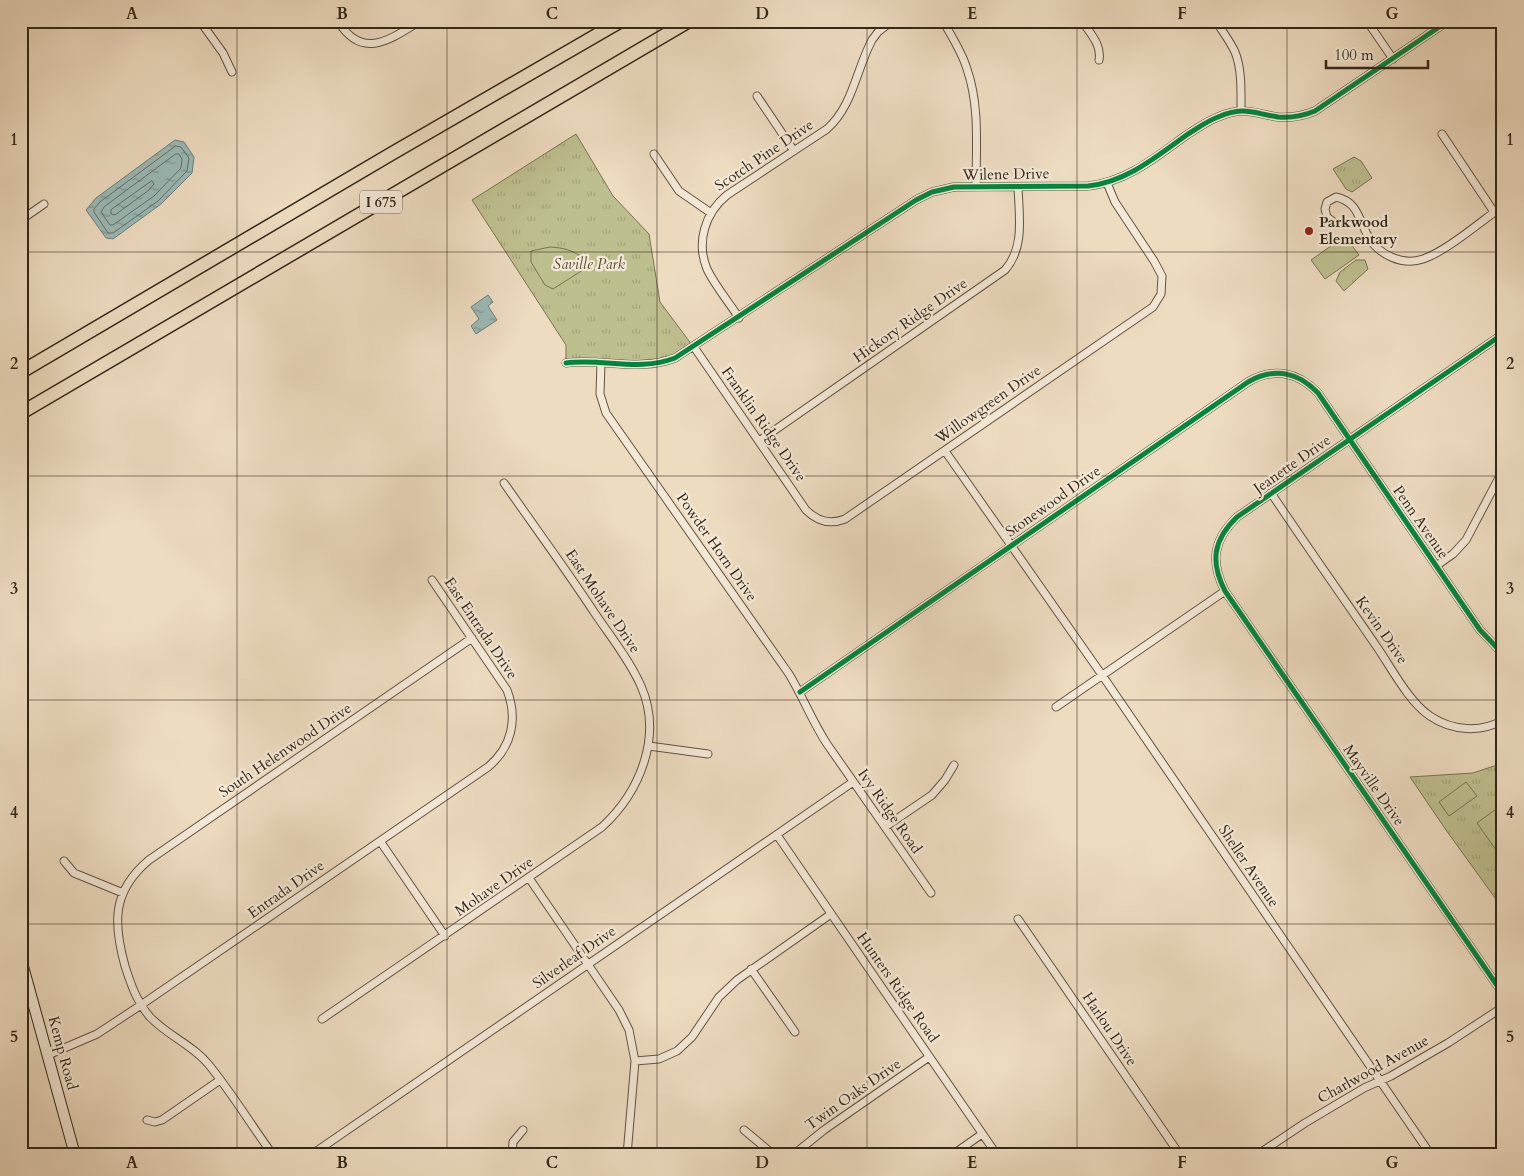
<svg xmlns="http://www.w3.org/2000/svg" width="1524" height="1176" font-family="Cardo,serif">
  <style>
    .park { fill: url(#park-tufts); stroke: #787353 }
    .pitch { fill: #bebf8f; stroke: #787353 }
    .water { fill: url(#water-ripples); stroke: #707f77 }
    .lines { fill: none; stroke-linecap: round; stroke-linejoin: round }
    .shore { stroke: #667067; stroke-width: 1 }
    .street-casing { stroke: #615442; stroke-width: 9 }
    .secondary-casing { stroke: #322717; stroke-width: 12 }
    .highway-casing { stroke: #322717; stroke-width: 15 }
    .street { stroke: #f4e8d7; stroke-width: 7 }
    .secondary { stroke: #f4e8d7; stroke-width: 10 }
    .highway { stroke: #eedcc1; stroke-width: 12 }
    .cycleway-casing { stroke: #f4e8d7; stroke-width: 8 }
    .cycleway { stroke: #00873e; stroke-width: 5 }
    .grid { fill: none; stroke: #322717; stroke-width: 1; stroke-opacity: 0.55 }
    .poi-dot { fill: #8f2418; stroke: #f4e8d7; stroke-width: 2 }
    .labels { text-anchor: middle; stroke-width: 4.5; stroke-linejoin: round; paint-order: stroke }
    .shield { fill: #f4e8d7; stroke: #6c6151; stroke-width: 1 }
    .shield-label { font-size: 14px; font-weight: bold; fill: #322717 }
    .street-label { font-size: 15px; fill: #322717; stroke: #f4e8d7 }
    .poi-label { font-size: 15px; font-weight: bold; fill: #322717; stroke: #f4e8d7; text-anchor: start }
    .park-label { font-size: 15px; font-style: italic; fill: #554d35; stroke: #f4e8d7 }
    .neatline { fill: none; stroke: #322717; stroke-width: 2 }
    .grid-label { font-size: 16px; text-anchor: middle; font-weight: bold; fill: #322717 }
  </style>
  <defs>
    <pattern id="park-tufts" width="24" height="20" patternUnits="userSpaceOnUse" patternTransform="scale(1.25)"><rect width="24" height="20" fill="#bebf8f"/><path d="M3 7l-1-3M5 7V3M7 7l1-3M15 17l-1-3M17 17v-4M19 17l1-3" fill="none" stroke="#a4a47b"/></pattern>
    <pattern id="water-ripples" width="26" height="14" patternUnits="userSpaceOnUse" patternTransform="scale(1.25)"><rect width="26" height="14" fill="#9abab7"/><path d="M2 4q2-2 4 0t4 0M15 11q2-2 4 0t4 0" fill="none" stroke="#7e9794"/></pattern>
  </defs>
  <rect width="100%" height="100%" fill="#eedcc1"/>
  <filter id="stains"><feTurbulence type="fractalNoise" baseFrequency=".004" numOctaves="4"/><feColorMatrix values="0 0 0 0 .2 0 0 0 0 .09 0 0 0 0 .02 0 0 0 .5 -.17"/></filter>
  <radialGradient id="worn" r=".72"><stop offset=".6" stop-color="#630" stop-opacity="0"/><stop offset="1" stop-color="#630" stop-opacity=".3"/></radialGradient>
  <path class="park" d="M576,134L613,196L649,234L660,302L692,345L682,352L665,359L645,361H566V345L472,200Z
    M1354,157L1361,161L1372,178L1352,192L1346,189L1333,169Z
    M1356,260H1365L1368,269L1344,291L1336,281L1340,272Z
    M1503,763V909L1446,830L1410,777L1473,773Z"/>
  <path class="pitch" d="M1345,236L1359,255L1325,279L1311,260Z
    M550,247C566,248 576,251 589,263L586,268L553,289L545,285L531,262V251Z
    M1466,782L1477,796L1449,816L1439,802Z
    M1503,804V860L1477,823Z"/>
  <path class="water" d="M175,140L184,142L194,157L192,173L161,204L113,239L106,238L86,210L96,198Z
    M488,295L493,302L488,306L497,320L476,334L471,326L479,319L471,307Z"/>
  <g class="lines">
    <path class="shore" d="M176,146L181,147L189,158L187,171L158,201L113,233H108L94,212V209L100,202Z
      M176,154H179L182,159L181,168L154,196L113,225H110L101,212L104,207Z
      M152,181L154,184L149,190L115,215L111,214V210Z"/>
    <g class="street-casing">
      <path id="street" d="M200,21L223,53L232,72
        M338,21C362,61 391,39 420,21
        M943,21C952,37 962,52 967,69C980,106 976,149 976,187
        M1082,21C1090,33 1102,45 1099,60
        M1216,21C1222,31 1230,41 1235,52C1242,69 1241,92 1241,111
        M1367,21L1393,59
        M757,96L794,151
        M1442,134L1494,212
        M654,154L679,191L711,213
        M21,220L44,204
        M1362,223H1335L1327,217L1325,209L1327,202L1336,197C1358,202 1358,218 1368,236C1378,255 1403,266 1423,259C1447,251 1481,221 1503,206
        M739,318C729,302 715,286 707,269C696,242 705,213 727,195L827,129C853,106 856,70 872,40L878,32L892,21
        M1503,334L1237,517C1213,540 1210,562 1225,591L1503,994
        M694,347L806,510C817,521 830,525 845,519L1153,307L1161,294L1162,276L1154,261L1115,202L1107,183
        M566,363C603,358 639,372 675,358L916,200L932,192L954,187L1088,186C1127,182 1157,156 1188,134C1198,128 1207,121 1218,117C1244,106 1252,113 1278,117C1290,118 1303,116 1315,111L1448,21
        M601,363L600,394L606,413L789,674C803,697 812,721 827,744L931,893
        M759,441L1005,270C1025,247 1019,216 1018,187
        M945,451L1102,675L1431,1155
        M1271,493C1306,545 1342,596 1377,647C1392,669 1409,702 1430,716C1452,731 1481,733 1503,720
        M1436,566L1453,554L1466,540L1503,470
        M800,692L1248,382C1274,367 1298,372 1318,393L1480,630L1503,654
        M1056,707L1225,591
        M649,746L708,754
        M885,827L932,795L945,780L954,765
        M777,835L997,1155
        M380,841L445,936
        M64,861L74,873L123,893
        M529,878L619,1010L629,1030L635,1061L627,1155
        M1018,919L1180,1155
        M751,969L795,1032
        M322,1019L602,827C640,792 663,736 641,686C629,659 610,636 594,612C565,568 534,526 504,483
        M48,1055L97,1034L141,1005L488,767C512,747 518,719 507,690L432,580
        M635,1061L659,1059L677,1051L692,1037L719,997L737,980L831,914
        M147,1120L155,1122L162,1120L220,1080
        M744,1130L774,1155
        M273,1155C251,1125 232,1093 209,1065C193,1045 168,1036 150,1017C137,1002 131,985 125,966C113,923 112,891 149,860L472,638
        M311,1155L853,782
        M512,1155L513,1142L523,1130
        M793,1155L824,1130L929,1057
        M952,1155L982,1134
        M1257,1155L1305,1123L1364,1088L1391,1076L1448,1043L1503,1007"/>
    </g>
    <g class="secondary-casing">
      <path id="secondary" d="M21,959L75,1155"/>
    </g>
    <g class="highway-casing">
      <path id="highway" d="M21,372L391,154L621,21
        M21,413L689,21"/>
    </g>
    <use href="#street" class="street"/>
    <use href="#secondary" class="secondary"/>
    <use href="#highway" class="highway"/>
    <g class="cycleway-casing">
      <path id="cycleway" d="M1503,334L1237,517C1213,540 1210,562 1225,591L1503,994
        M566,363C603,358 639,372 675,358L916,200L932,192L954,187L1088,186C1127,182 1157,156 1188,134C1198,128 1207,121 1218,117C1244,106 1252,113 1278,117C1290,118 1303,116 1315,111L1448,21
        M800,692L1248,382C1274,367 1298,372 1318,393L1480,630L1503,654"/>
    </g>
    <use href="#cycleway" class="cycleway"/>
  </g>
  <path class="grid" d="M237,21V1155M447,21V1155M657,21V1155M867,21V1155M1077,21V1155M1287,21V1155M21,252H1503M21,476H1503M21,700H1503M21,924H1503"/>
  <circle class="poi-dot" cx="1309" cy="231" r="5"/>
  <g class="labels">
    <rect class="shield" x="360" y="190.5" width="42" height="23" rx="4"/>
    <g class="shield-label">
      <text x="381" y="207">I 675</text>
    </g>
    <g class="street-label">
      <text transform="translate(764 155) rotate(-34)" y="5">Scotch Pine Drive</text>
      <text transform="translate(1006 174) rotate(-1)" y="5">Wilene Drive</text>
      <text transform="translate(910 320) rotate(-35)" y="5">Hickory Ridge Drive</text>
      <text transform="translate(988 404) rotate(-35)" y="5">Willowgreen Drive</text>
      <text transform="translate(764 424) rotate(55)" y="5">Franklin Ridge Drive</text>
      <text transform="translate(1292 464) rotate(-35)" y="5">Jeanette Drive</text>
      <text transform="translate(1053 501) rotate(-35)" y="5">Stonewood Drive</text>
      <text transform="translate(1421 522) rotate(55)" y="5">Penn Avenue</text>
      <text transform="translate(717 547) rotate(55)" y="5">Powder Horn Drive</text>
      <text transform="translate(603 601) rotate(56)" y="5">East Mohave Drive</text>
      <text transform="translate(481 628) rotate(56)" y="5">East Entrada Drive</text>
      <text transform="translate(1382 630) rotate(55)" y="5">Kevin Drive</text>
      <text transform="translate(285 750) rotate(-34)" y="5">South Helenwood Drive</text>
      <text transform="translate(1374 785) rotate(55)" y="5">Mayville Drive</text>
      <text transform="translate(890 811) rotate(55)" y="5">Ivy Ridge Road</text>
      <text transform="translate(1249 866) rotate(56)" y="5">Sheller Avenue</text>
      <text transform="translate(494 886) rotate(-35)" y="5">Mohave Drive</text>
      <text transform="translate(286 889) rotate(-35)" y="5">Entrada Drive</text>
      <text transform="translate(574 957) rotate(-35)" y="5">Silverleaf Drive</text>
      <text transform="translate(898 987) rotate(55)" y="5">Hunters Ridge Road</text>
      <text transform="translate(1110 1029) rotate(56)" y="5">Harlou Drive</text>
      <text transform="translate(63 1053) rotate(75)" y="5">Kemp Road</text>
      <text transform="translate(1373 1069) rotate(-29)" y="5">Charlwood Avenue</text>
      <text transform="translate(853 1094) rotate(-35)" y="5">Twin Oaks Drive</text>
    </g>
    <g class="poi-label">
      <text x="1319" y="227">Parkwood<tspan x="1319" dy="17">Elementary</tspan></text>
    </g>
    <g class="park-label">
      <text x="589" y="269">Saville Park</text>
    </g>
  </g>
  <rect width="1524" height="1176" fill="none" stroke="#eedcc1" stroke-width="55"/>
  <path d="M1326 60v8h102v-8" fill="none" stroke="#322717" stroke-width="2.5"/>
  <text x="1334" y="60" font-size="15" fill="#322717" stroke="#f4e8d7" stroke-width="4" paint-order="stroke">100 m</text>
  <rect x="28" y="28" width="1468" height="1120" class="neatline"/>
  <g class="grid-label">
    <text x="132" y="19">A</text>
    <text x="342" y="19">B</text>
    <text x="552" y="19">C</text>
    <text x="762" y="19">D</text>
    <text x="972" y="19">E</text>
    <text x="1182" y="19">F</text>
    <text x="1392" y="19">G</text>
    <text x="14" y="145">1</text>
    <text x="1510" y="145">1</text>
    <text x="14" y="369">2</text>
    <text x="1510" y="369">2</text>
    <text x="14" y="594">3</text>
    <text x="1510" y="594">3</text>
    <text x="14" y="818">4</text>
    <text x="1510" y="818">4</text>
    <text x="14" y="1042">5</text>
    <text x="1510" y="1042">5</text>
    <text x="132" y="1168">A</text>
    <text x="342" y="1168">B</text>
    <text x="552" y="1168">C</text>
    <text x="762" y="1168">D</text>
    <text x="972" y="1168">E</text>
    <text x="1182" y="1168">F</text>
    <text x="1392" y="1168">G</text>
  </g>
  <rect width="100%" height="100%" filter="url(#stains)"/>
  <rect width="100%" height="100%" fill="url(#worn)"/>
</svg>
